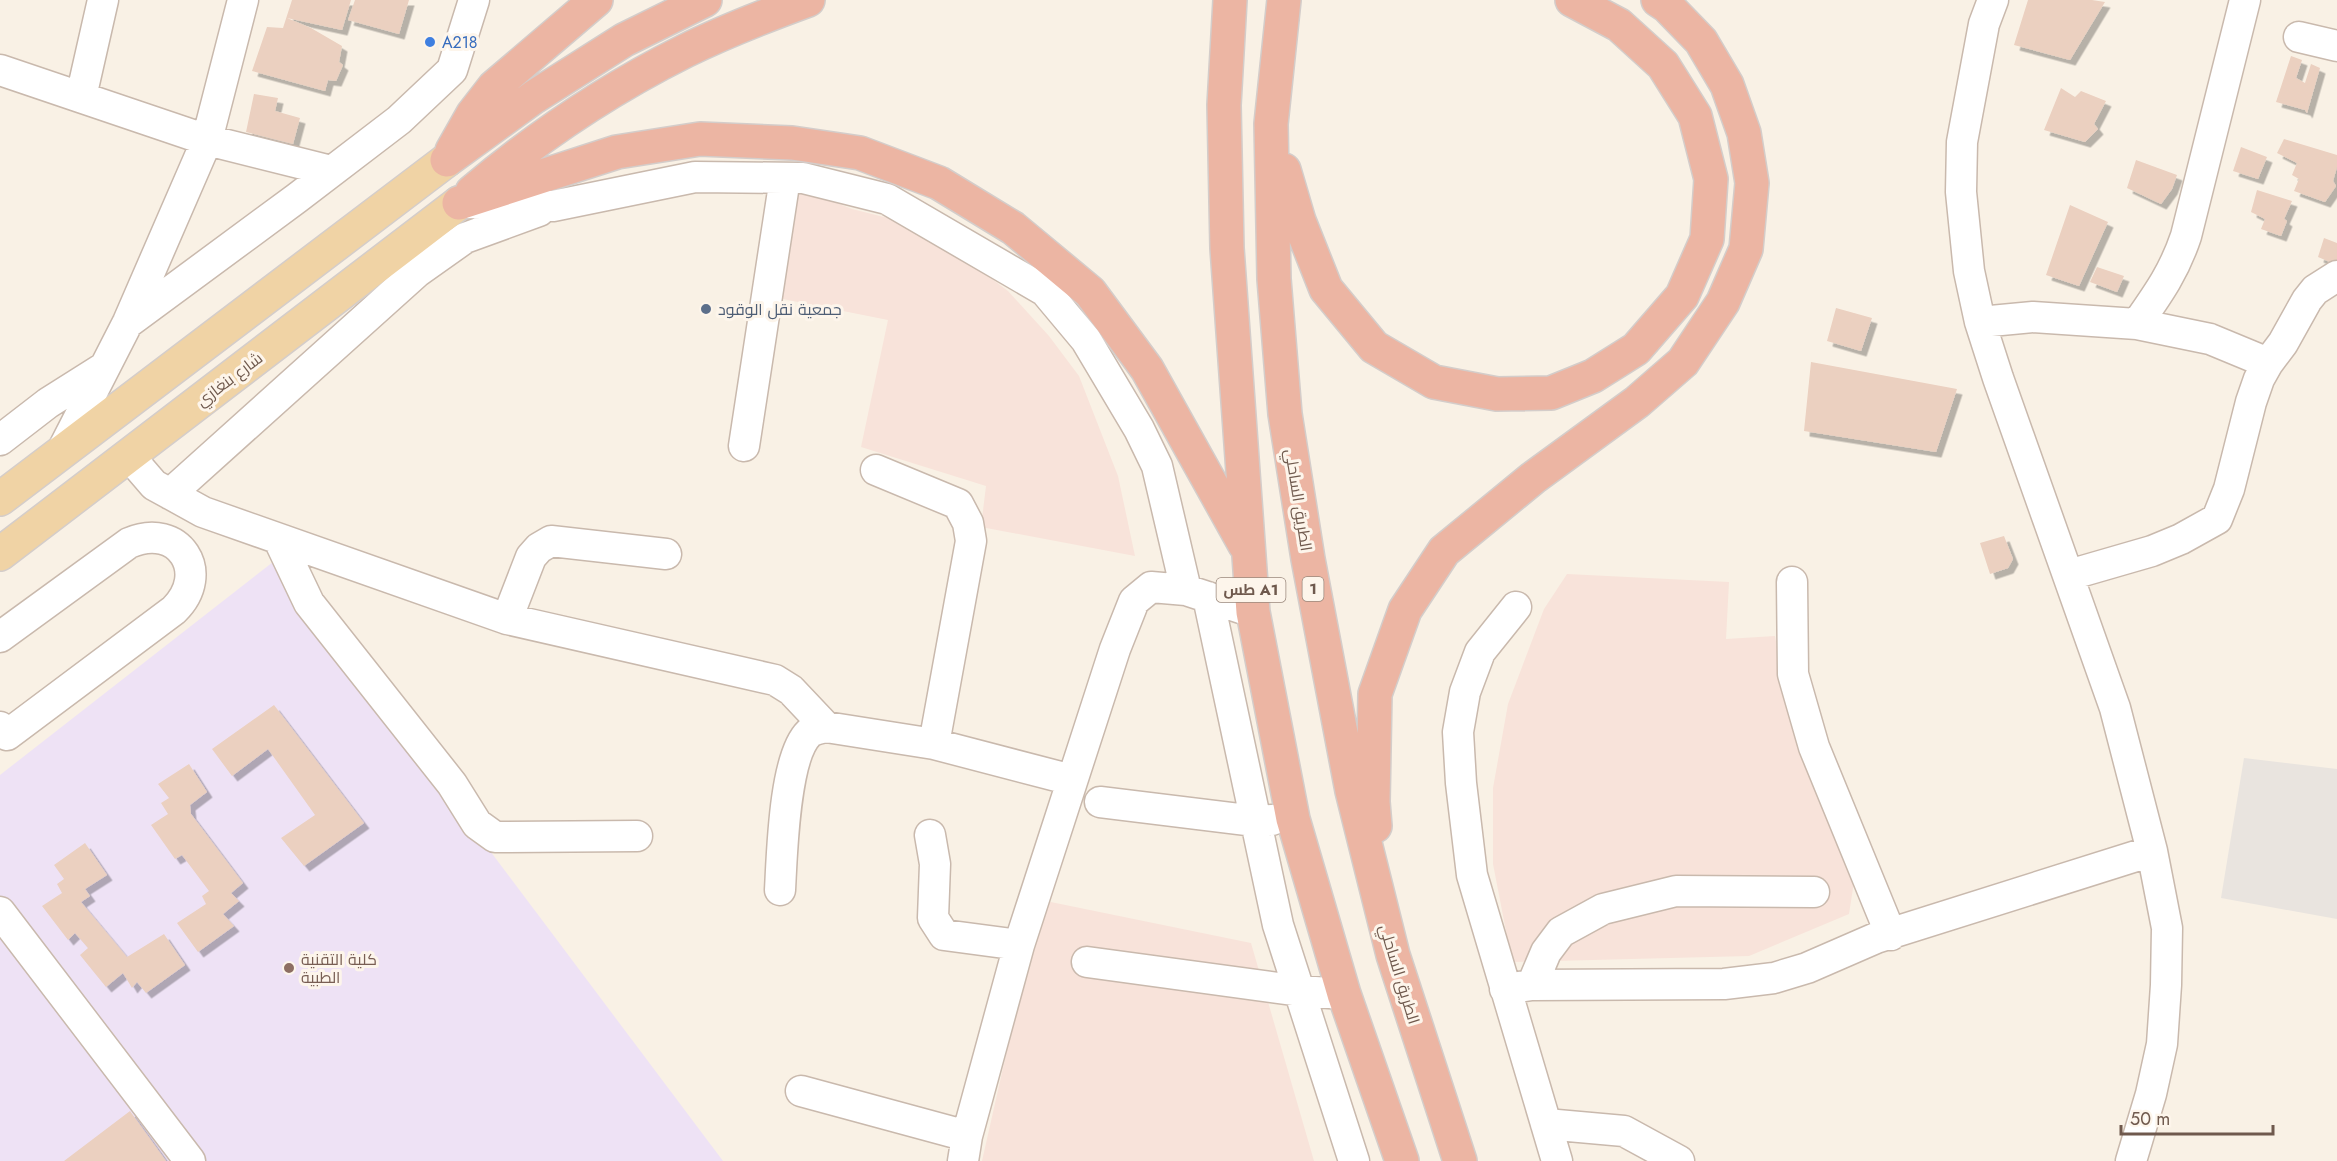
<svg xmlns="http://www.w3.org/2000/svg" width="2337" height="1161" font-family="Jost,Cairo,sans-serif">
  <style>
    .commercial { fill: #f8e3da }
    .industrial { fill: #e9e4df }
    .education { fill: #eee2f5 }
    .building { fill: #ebd0c0; filter: url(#shadow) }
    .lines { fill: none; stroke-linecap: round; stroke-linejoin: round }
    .minor-casing { stroke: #c9b9ad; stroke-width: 33 }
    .major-casing { stroke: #d4cdca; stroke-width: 36 }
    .highway-casing { stroke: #d4cdca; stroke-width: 36 }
    .minor { stroke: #fff; stroke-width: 30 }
    .major { stroke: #f0d3a5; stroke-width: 33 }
    .highway { stroke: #ecb5a3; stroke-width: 33 }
    .shop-dot { fill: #3f7fe0; stroke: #fdf5eb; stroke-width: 2 }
    .service-dot { fill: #5c6f8a; stroke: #fdf5eb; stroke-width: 2 }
    .education-dot { fill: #8d6e63; stroke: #fdf5eb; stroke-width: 2 }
    .labels { text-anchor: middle; stroke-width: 6; stroke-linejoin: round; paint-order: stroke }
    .shield { fill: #fdf5eb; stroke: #9a887c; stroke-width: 1.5 }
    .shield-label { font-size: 15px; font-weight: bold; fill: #6f594d }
    .shop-label { font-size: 16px; fill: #366cbe; stroke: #fdf5eb; text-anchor: start }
    .service-label { font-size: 16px; fill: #4e5e75; stroke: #fdf5eb; text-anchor: start }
    .street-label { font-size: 16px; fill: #6f594d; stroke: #fdf5eb }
    .education-label { font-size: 16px; fill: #785e54; stroke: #fdf5eb; text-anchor: start }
  </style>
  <defs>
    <filter id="shadow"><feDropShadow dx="5.5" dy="5.5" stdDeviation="0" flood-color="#0004"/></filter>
  </defs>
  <rect width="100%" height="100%" fill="#f9f1e5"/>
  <path class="commercial" d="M794,192L824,198L852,209L892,219L972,264L1008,291L1049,336L1079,376L1118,476L1135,556L981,527L986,486L861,447L888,320L773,297Z
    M1567,574L1729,582L1726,639L1775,636L1789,712L1856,869L1849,914L1749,956L1512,962L1493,864V788L1508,704L1544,609Z
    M1041,900L1251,943L1314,1161H982Z"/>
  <path class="industrial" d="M2244,758L2337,769V919L2221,898Z"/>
  <path class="education" d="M273,562L723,1161H0V775Z"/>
  <path class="building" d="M292,0H351L342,30L287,18L311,28L342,46L339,62L343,65L336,81L328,80L325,91L252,71L267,27L283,28Z
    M355,0H409L399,34L348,20Z
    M2028,0H2092L2105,2L2070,60L2014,45Z
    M2291,56L2302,60L2296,78L2305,83L2311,64L2320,68L2307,113L2305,110L2276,102Z
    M2061,88L2075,97L2081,91L2106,101L2094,124L2098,129L2085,142L2044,130Z
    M254,94L278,98L275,111L300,118L293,144L246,132Z
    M2284,139L2337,155V167L2333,181L2336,186L2325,202L2294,191L2299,179L2292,175L2297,163L2277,153Z
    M2241,147L2267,157L2258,179L2233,171Z
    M2136,160L2177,175L2172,189L2161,204L2127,188Z
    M2257,190L2292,201L2284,219L2287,221L2281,236L2261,229L2265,219L2251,212Z
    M2070,205L2108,222L2079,286L2046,275Z
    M2324,238L2337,243V265L2318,257Z
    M2097,267L2124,276L2117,292L2090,282Z
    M1836,308L1872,318L1861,351L1827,341Z
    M1811,362L1957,389L1936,452L1804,431Z
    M2004,536L2013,559L2008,568L1990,574L1980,543Z
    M274,705L364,823L304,866L281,838L315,815L268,749L232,776L212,749Z
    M189,764L207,792L190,805L191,814L243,883L231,893L239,901L223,914L234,926L198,952L177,923L206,904L202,896L209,891L182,855L175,859L151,825L168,814L161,803L169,798L158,784Z
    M85,843L107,875L85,889L90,896L81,902L127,957L164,934L185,965L146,993L137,982L132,988L123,973L106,987L80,955L88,948L75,933L68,940L42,906L62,893L57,884L64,879L54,865Z
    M130,1111L166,1161H64Z"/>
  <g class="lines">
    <g class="minor-casing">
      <path id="minor" d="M1993,0L1984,24L1962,142L1961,192L1969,271L1980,322L1998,378L2115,708L2152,851L2167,928L2166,985L2162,1044L2151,1094L2131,1161
        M2299,37L2337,46
        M0,70L207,140L331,171
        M81,97L103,0
        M466,203L553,206L695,177L803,178L887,199L1045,291L1086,340L1139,429L1157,466L1186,590
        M129,322L297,198L399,120L452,70L474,0
        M1980,322L2033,317L2137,324C2158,294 2174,272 2186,236L2245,0
        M2137,324L2210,339L2268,363L2283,343L2307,300L2315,290L2337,276
        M0,440L48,403L105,367
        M744,446L785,178
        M61,453L128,322L207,140L243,0
        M129,456L154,485L203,512L507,619L775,680L791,690L826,727
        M876,470L958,504L968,523L971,541L934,744
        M170,494L417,272L465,238L539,211
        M279,540L309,603L452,784L477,824L495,837L637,836
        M2069,575L2152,551L2181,539L2217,519L2229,489L2251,402L2259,379L2268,363
        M1792,582L1793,674L1814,747L1891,935
        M1208,597L1278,925L1354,1161
        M1516,607L1480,652L1465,692L1458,732L1461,783L1472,875L1557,1161
        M507,619L531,557L539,548L551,541L666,554
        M0,637L129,543C179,521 212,573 174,610L7,735L0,727
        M1100,802L1255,821L1272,820
        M930,835L935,864L933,918L944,935L1019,945
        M780,890C782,855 784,757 809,733C813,730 821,728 826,727L934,744L1072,780
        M0,912L190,1161
        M1087,962L1300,991L1344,994
        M1532,985L1546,952L1561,932L1603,909L1676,891L1814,892
        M1505,989L1532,985L1724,984L1774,978L1807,968L1876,938L2152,851
        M801,1091L967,1136
        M1546,1124L1624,1131L1679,1161
        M963,1161L967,1136L1019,945L1115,649L1134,601L1151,587L1186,590L1253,612"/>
    </g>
    <g class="major-casing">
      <path id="major" d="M0,499L447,160
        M0,554L459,203"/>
    </g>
    <g class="highway-casing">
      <path id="highway" d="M1230,0L1224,105L1227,248L1253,612L1293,819L1344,994L1402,1161
        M1284,0L1271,124L1274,279L1285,414L1308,559L1352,791L1393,955L1460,1161
        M452,151L473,114L494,87L596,0
        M447,160L534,97L624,40L705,0
        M1284,170L1299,221L1326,289L1374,347L1434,382L1497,394L1551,393L1593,376L1636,349L1682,296L1707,239L1711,179L1695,116L1663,65L1619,25L1572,0
        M472,192C537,137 609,89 685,51C725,31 767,15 808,0
        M459,203L617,152L700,139L792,143L860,153L939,183L1013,228L1090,292L1147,369L1245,545
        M1375,826L1373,802L1375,694L1405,610L1444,551L1533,478L1637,402L1683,362L1723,302L1746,249L1752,183L1744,133L1727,85L1701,41L1667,6L1658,0"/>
    </g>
    <use href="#minor" class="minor"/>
    <use href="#major" class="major"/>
    <use href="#highway" class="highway"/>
  </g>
  <circle class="shop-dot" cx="430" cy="42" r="6"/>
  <circle class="service-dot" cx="706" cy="309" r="6"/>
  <circle class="education-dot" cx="289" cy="968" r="6"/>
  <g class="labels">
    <g class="shield">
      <rect x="1302.5" y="577" width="21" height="24" rx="4.5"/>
      <rect x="1216.5" y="578" width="69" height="24" rx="4.5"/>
    </g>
    <g class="shield-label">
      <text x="1313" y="594">1</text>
      <text x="1251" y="595">طس A1</text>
    </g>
    <g class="shop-label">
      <text x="442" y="48">A218</text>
    </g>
    <g class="service-label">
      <text x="718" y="315">جمعية نقل الوقود</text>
    </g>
    <g class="street-label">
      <text transform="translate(229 379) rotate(-37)" y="6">شارع بنغازي</text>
      <text transform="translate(1299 500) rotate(81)" y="6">الطريق الساحلي</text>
      <text transform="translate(1400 974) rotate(73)" y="6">الطريق الساحلي</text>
    </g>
    <g class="education-label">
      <text x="301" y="965">كلية التقنية<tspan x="301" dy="18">الطبية</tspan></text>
    </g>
  </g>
  <path d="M2121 1125v9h152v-9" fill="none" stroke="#6f594d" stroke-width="3"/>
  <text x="2130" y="1125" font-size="18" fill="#6f594d" stroke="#fdf5eb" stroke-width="4.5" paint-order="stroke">50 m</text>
</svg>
